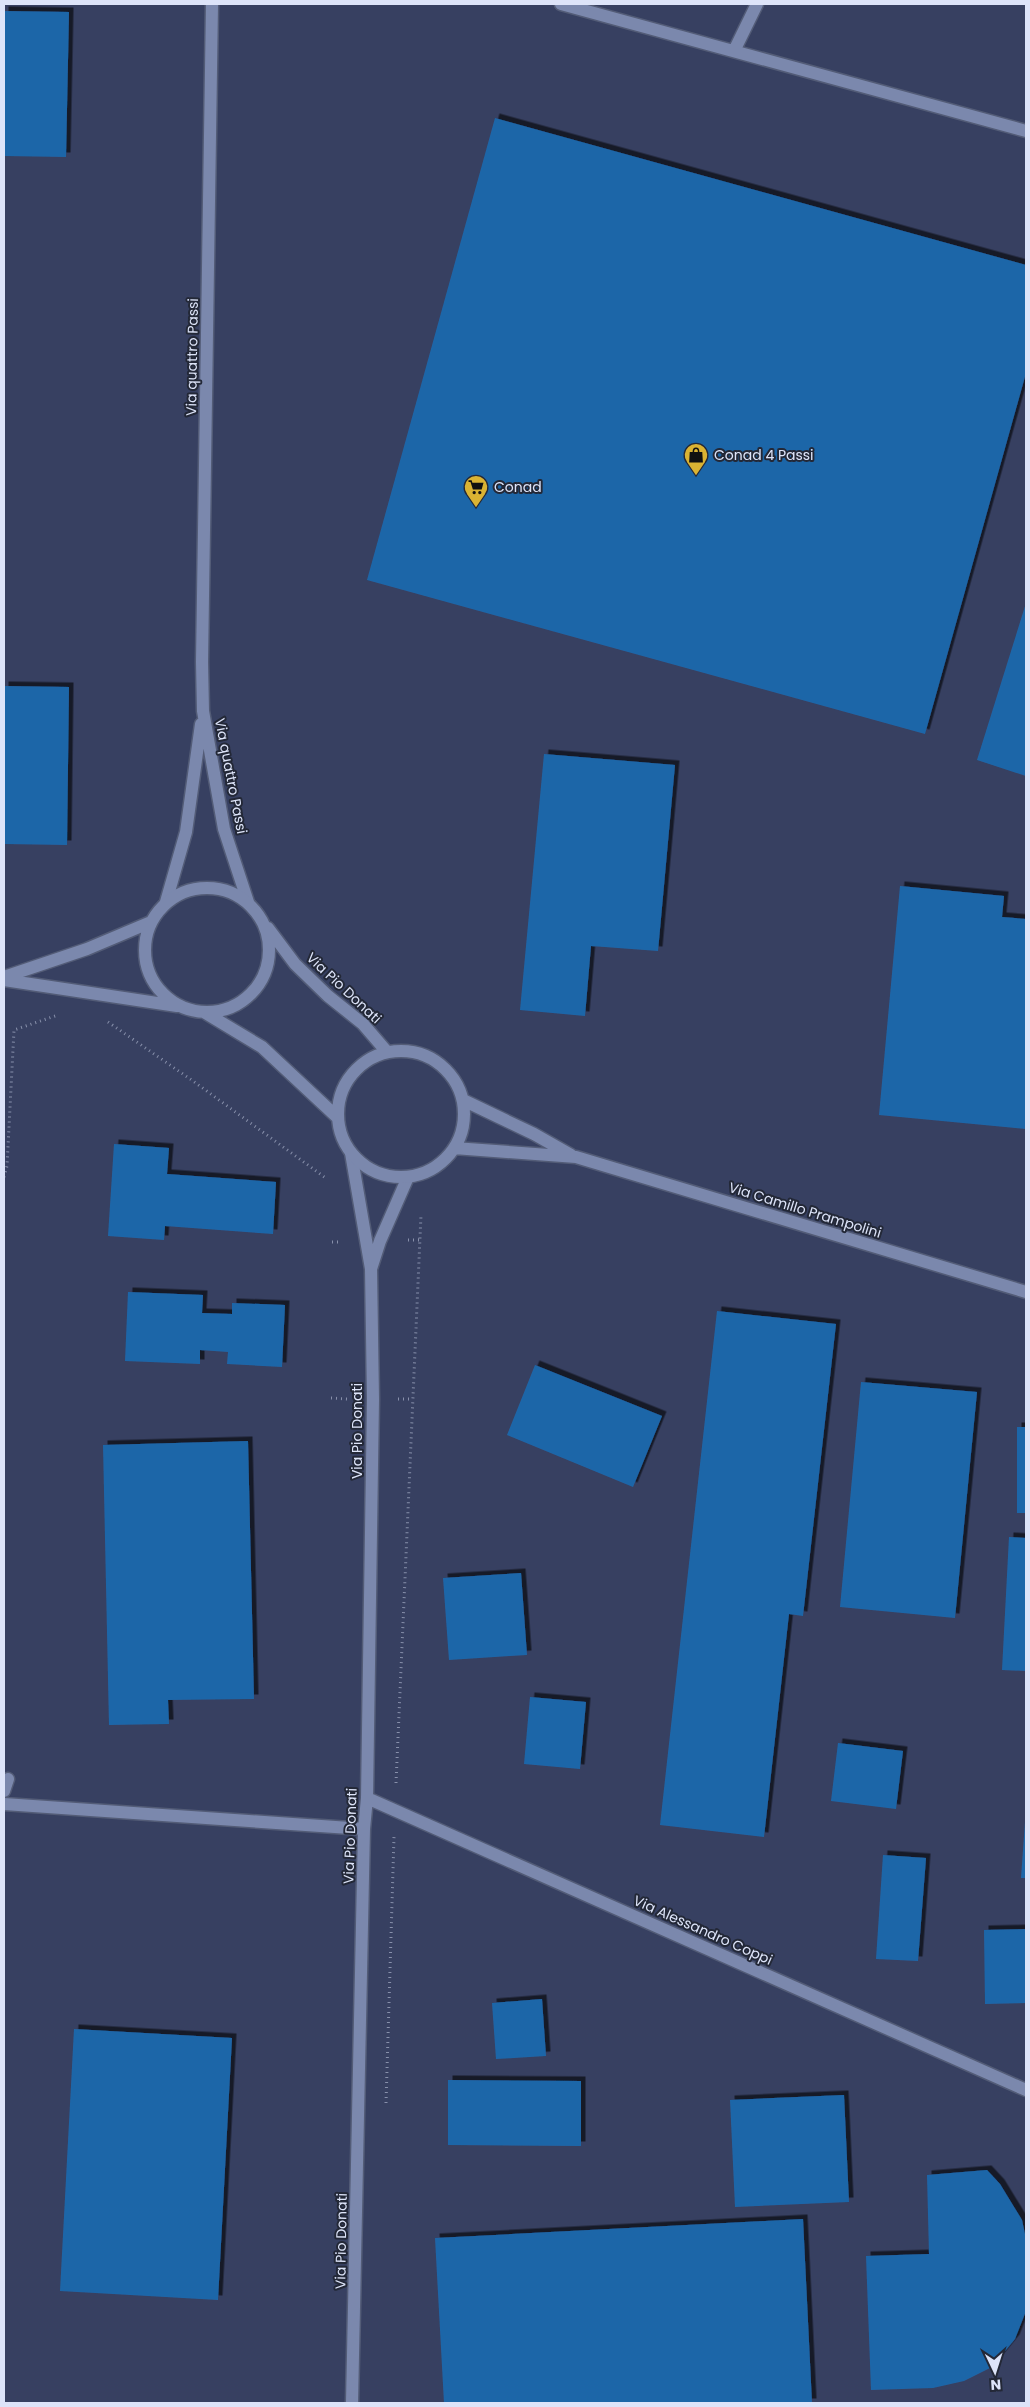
<svg xmlns="http://www.w3.org/2000/svg" width="1030" height="2407" font-family="Poppins,sans-serif">
  <style>
    .building { fill: #1f66a8; filter: url(#shadow) }
    .lines { fill: none; stroke-linecap: round; stroke-linejoin: round }
    .street-casing { stroke: #535c77; stroke-width: 15 }
    .secondary-casing { stroke: #535c77; stroke-width: 15 }
    .path { stroke: #8890ab; stroke-width: 3; stroke-dasharray: 1 4; stroke-linecap: butt }
    .street { stroke: #7b88ad; stroke-width: 12 }
    .secondary { stroke: #7b88ad; stroke-width: 12 }
    .labels { text-anchor: middle; stroke-width: 4; stroke-linejoin: round; paint-order: stroke }
    .street-label { font-size: 14px; fill: #dde4f9; stroke: #232837 }
    .poi-label { font-size: 14px; fill: #dde4f9; stroke: #232837; text-anchor: start }
  </style>
  <defs>
    <filter id="shadow"><feDropShadow dx="4.5" dy="-4.5" stdDeviation="0" flood-color="#0009"/></filter>
  </defs>
  <rect width="100%" height="100%" fill="#374061"/>
  <path class="building" d="M4,11L69,12L66,157L4,156Z
    M495,118L1026,265V373L925,734L367,580Z
    M1026,603V776L977,760Z
    M4,686L69,687L67,845L4,844Z
    M544,754L675,765L658,951L591,946L585,1016L520,1010Z
    M900,886L1004,896L1002,917L1026,919V1129L879,1115Z
    M114,1144L169,1148L167,1174L276,1182L273,1234L165,1226L164,1240L108,1236Z
    M128,1292L203,1295L202,1313L232,1314V1303L285,1305L282,1367L227,1364L228,1352L200,1350V1364L125,1361Z
    M717,1311L836,1324L803,1616L789,1614L764,1837L660,1825Z
    M535,1365L662,1416L633,1487L507,1435Z
    M861,1382L977,1392L955,1618L840,1607Z
    M1017,1427H1026V1513H1017Z
    M248,1441L254,1699L168,1700L169,1724L109,1725L103,1445Z
    M1009,1537L1026,1538V1671L1002,1670Z
    M521,1573L527,1655L449,1660L443,1578Z
    M530,1697L586,1702L580,1769L524,1764Z
    M838,1743L903,1751L896,1809L831,1801Z
    M1025,1822H1026V1878H1021Z
    M883,1855L926,1858L918,1961L876,1959Z
    M1026,1929V2003L985,2004L984,1930Z
    M542,1999L546,2056L496,2059L492,2003Z
    M74,2029L232,2038L218,2300L60,2291Z
    M448,2080L581,2081V2146L448,2145Z
    M844,2095L849,2202L735,2207L730,2100Z
    M987,2170L1000,2184L1022,2220L1026,2239V2311L1015,2339L992,2367L964,2381L933,2388L871,2390L866,2256L929,2254L927,2175Z
    M803,2219L812,2403H444L435,2238Z"/>
  <g class="lines">
    <g class="street-casing">
      <path id="street" d="M212,4L202,662L203,711L224,829L248,902
        M561,4L1026,131
        M734,51L757,4
        M166,902L186,832L201,724
        M351,1153L371,1269L373,1399L367,1798L364,1829L352,2403
        M371,1269L380,1241L408,1177
        M4,1791L8,1779
        M367,1798L1026,2090
        M4,1804L364,1829"/>
    </g>
    <g class="secondary-casing">
      <path id="secondary" d="M145 950a62 62 0 1 1 124 0a62 62 0 1 1-124 0Z
        M268,928L295,964L328,996L363,1024L387,1052
        M4,977L87,949L151,922
        M4,980L177,1006
        M204,1012L262,1047L337,1117
        M338 1114a63 63 0 1 1 126 0a63 63 0 1 1-126 0Z
        M463,1100L534,1134L571,1155
        M454,1148L576,1157L1026,1292"/>
    </g>
    <path class="path" d="M108,1022L193,1081L327,1179
      M4,1177L7,1166L14,1030L58,1015
      M408,1240H420
      M332,1242H342
      M331,1398L347,1399
      M398,1399H413
      M396,1783L421,1215
      M386,2103L394,1837"/>
    <use href="#street" class="street"/>
    <use href="#secondary" class="secondary"/>
  </g>
  <defs>
    <g id="shop-pin" transform="scale(1.25)"><path d="M0 17L-7.5 6A9.5 9.5 0 1 1 7.5 6Z" fill="#dab333" stroke="#232837"/><path d="M-5-2.5h2.3a2.7 3.5 0 0 1 5.4 0H5L5.5 6h-11ZM-1.5-2.5h3a1.5 2.3 0 0 0-3 0Z" fill="#111"/></g>
    <g id="supermarket-pin" transform="scale(1.25)"><path d="M0 17L-7.5 6A9.5 9.5 0 1 1 7.5 6Z" fill="#dab333" stroke="#232837"/><path d="M-6-5.5h2.5l.6 2H6L4.5 2H-2.5L-4.4-4H-6ZM-1.5 3.2a1.3 1.3 0 1 0 .1 0ZM3 3.2a1.3 1.3 0 1 0 .1 0Z" fill="#111"/></g>
  </defs>
  <g fill-rule="evenodd">
    <use href="#shop-pin" x="696" y="455"/>
    <use href="#supermarket-pin" x="476" y="487"/>
  </g>
  <g class="labels">
    <g class="street-label">
      <text transform="translate(192 357) rotate(-89)" y="5">Via quattro Passi</text>
      <text transform="translate(231 776) rotate(79)" y="5">Via quattro Passi</text>
      <text transform="translate(344 988) rotate(43)" y="5">Via Pio Donati</text>
      <text transform="translate(805 1210) rotate(17)" y="5">Via Camillo Prampolini</text>
      <text transform="translate(357 1431) rotate(-90)" y="5">Via Pio Donati</text>
      <text transform="translate(350 1836) rotate(-88)" y="5">Via Pio Donati</text>
      <text transform="translate(703 1930) rotate(24)" y="5">Via Alessandro Coppi</text>
      <text transform="translate(341 2241) rotate(-89)" y="5">Via Pio Donati</text>
    </g>
    <g class="poi-label">
      <text x="714" y="460">Conad 4 Passi</text>
      <text x="494" y="492">Conad</text>
    </g>
  </g>
  <rect width="1030" height="2407" fill="none" stroke="#dde4f9" stroke-width="10"/>
  <g transform="translate(995 2372) rotate(176)" stroke="#232837" stroke-width="4" paint-order="stroke">
  <path d="M0-4L9 19L0 12L-9 19Z" fill="#dde4f9"/>
  <text y="-8" font-size="14" font-weight="bold" text-anchor="middle" fill="#dde4f9">N</text>
  </g>
</svg>
